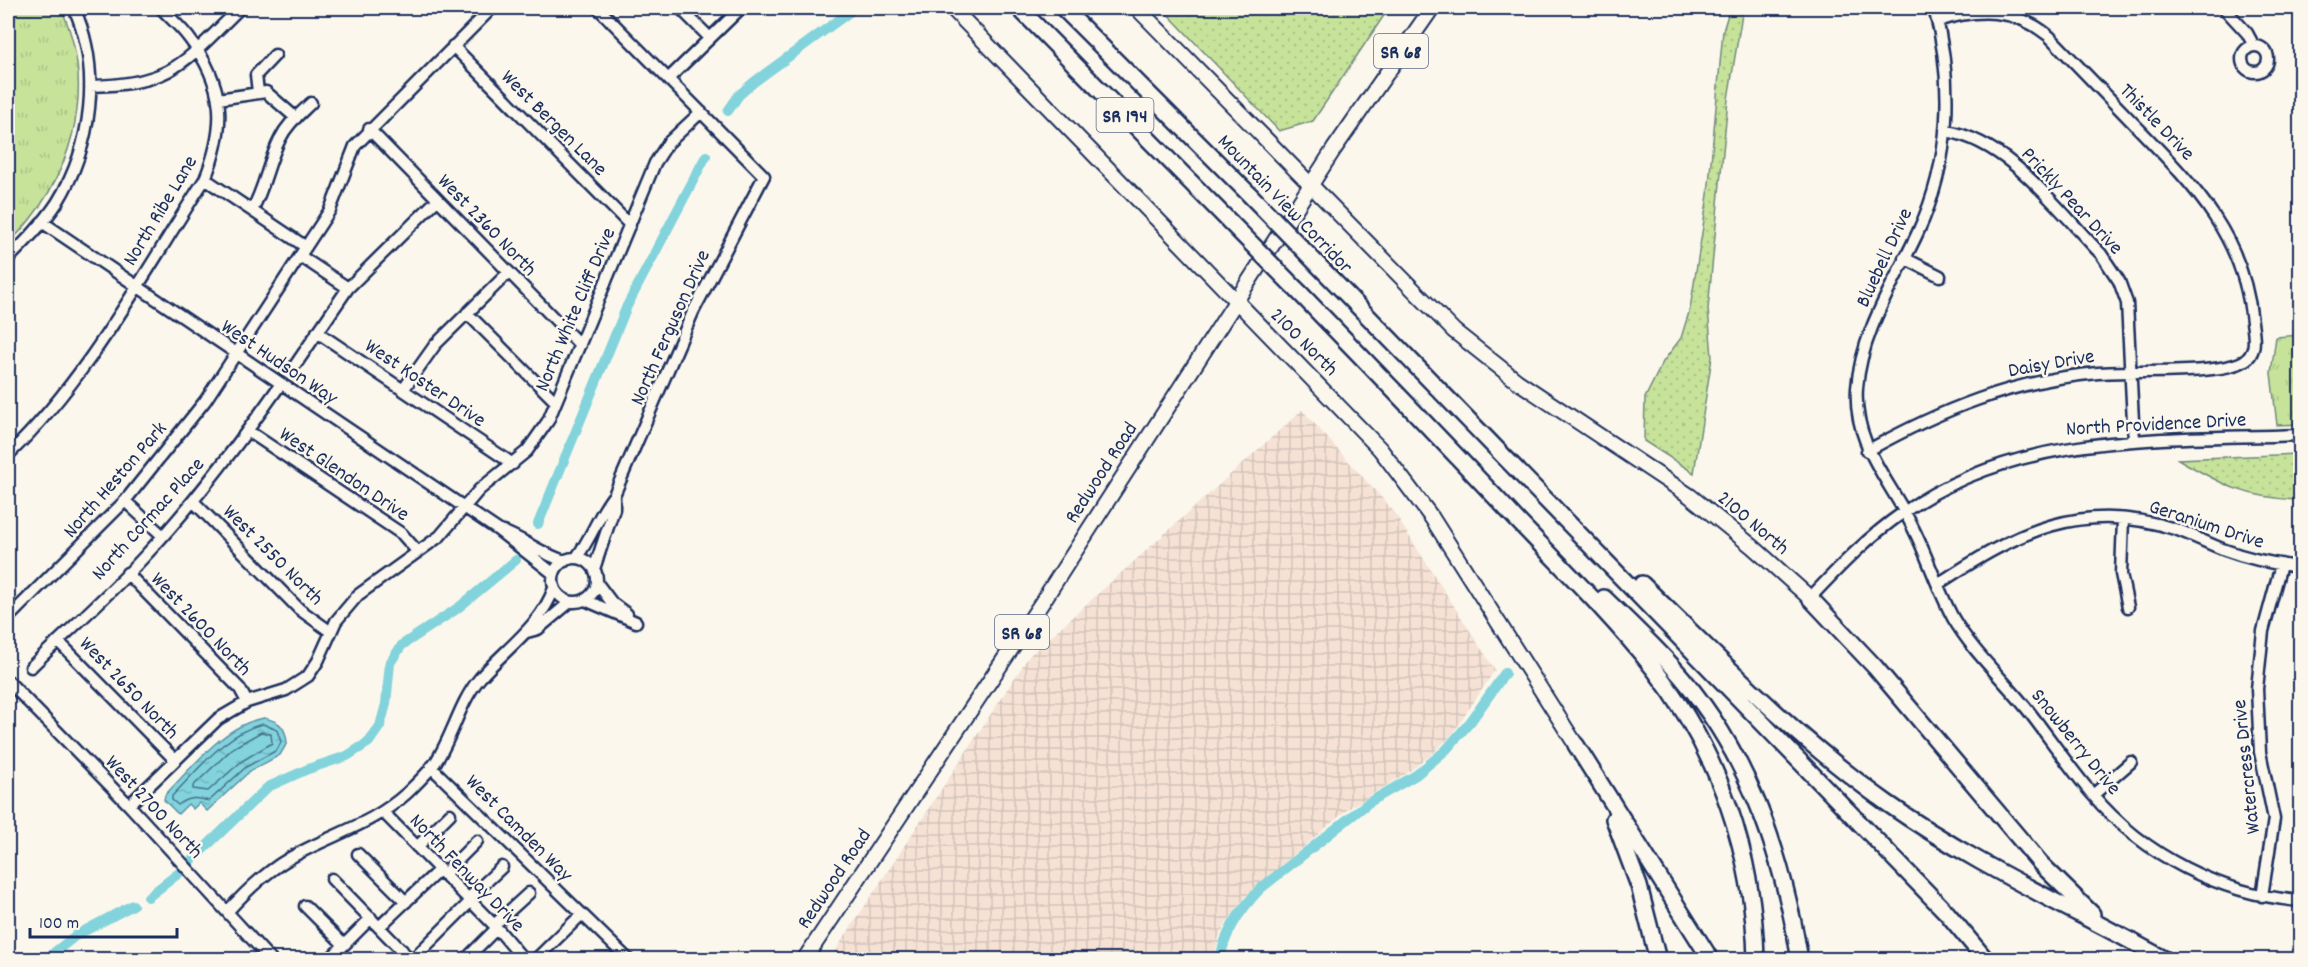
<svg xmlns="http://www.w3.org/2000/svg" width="2308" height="967" font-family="Dekko,sans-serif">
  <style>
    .industrial { fill: url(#industrial-grid) }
    .grass { fill: url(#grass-dots); stroke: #71897c; stroke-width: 1.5 }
    .park { fill: url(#park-tufts); stroke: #71897c; stroke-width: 1.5 }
    .water { fill: url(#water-ripples); stroke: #5991a9; stroke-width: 1.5 }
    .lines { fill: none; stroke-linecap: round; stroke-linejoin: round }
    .shore { stroke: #447190; stroke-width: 1.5 }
    .canal { stroke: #82d3db; stroke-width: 10 }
    .minor-casing { stroke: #1b2f5e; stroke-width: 15 }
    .major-casing { stroke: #1b2f5e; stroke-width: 18 }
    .highway-casing { stroke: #1b2f5e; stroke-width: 20 }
    .minor { stroke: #fbf7ec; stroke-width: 10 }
    .major { stroke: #fbf7ec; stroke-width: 14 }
    .highway { stroke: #fbf7ec; stroke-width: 15 }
    .highway-bridge-casing { stroke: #1b2f5e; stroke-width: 20; stroke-linecap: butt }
    .highway-bridge { stroke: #fbf7ec; stroke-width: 15 }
    .labels { text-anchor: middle; stroke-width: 5; stroke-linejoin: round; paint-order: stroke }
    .shield { fill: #fbf7ec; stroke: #5e6b89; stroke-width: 1.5 }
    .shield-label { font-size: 20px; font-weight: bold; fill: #1b2f5e }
    .street-label { font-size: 21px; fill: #1b2f5e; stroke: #fbf7ec }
  </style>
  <defs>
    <pattern id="industrial-grid" width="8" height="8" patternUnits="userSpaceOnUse" patternTransform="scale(1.5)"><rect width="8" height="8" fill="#f6e2d5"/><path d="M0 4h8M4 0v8" fill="none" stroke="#d2c2b9"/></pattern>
    <pattern id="grass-dots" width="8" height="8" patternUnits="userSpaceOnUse" patternTransform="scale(1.5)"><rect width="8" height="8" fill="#c7e39a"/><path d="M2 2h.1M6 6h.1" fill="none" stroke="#aac387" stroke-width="1.8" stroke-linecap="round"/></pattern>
    <pattern id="park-tufts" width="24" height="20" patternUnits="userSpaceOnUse" patternTransform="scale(1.5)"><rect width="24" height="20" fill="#c7e39a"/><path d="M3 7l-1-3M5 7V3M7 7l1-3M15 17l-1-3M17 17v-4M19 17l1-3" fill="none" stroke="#aac387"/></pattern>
    <pattern id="water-ripples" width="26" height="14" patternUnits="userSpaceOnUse" patternTransform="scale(1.5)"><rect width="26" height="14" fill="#82d3db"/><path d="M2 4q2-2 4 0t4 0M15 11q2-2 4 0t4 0" fill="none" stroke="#70b5be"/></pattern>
  </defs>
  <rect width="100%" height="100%" fill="#fbf7ec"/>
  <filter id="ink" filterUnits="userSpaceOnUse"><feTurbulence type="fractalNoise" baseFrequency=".0167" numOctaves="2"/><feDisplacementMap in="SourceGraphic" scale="12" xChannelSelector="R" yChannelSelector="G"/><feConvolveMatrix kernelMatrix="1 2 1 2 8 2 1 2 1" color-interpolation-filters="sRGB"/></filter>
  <g filter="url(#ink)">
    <path class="industrial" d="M1302,410L1391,508L1495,670L1452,735L1431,755L1407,773L1348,809L1246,896L1226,924L1219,937L1214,959H830L1029,656Z"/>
    <path class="grass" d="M1162,8H1389L1313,121L1279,131Z
      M1730,8H1743L1728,99L1708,309L1712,357L1694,473L1644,441L1645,398L1663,362L1681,338L1690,309L1708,195L1723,31Z
      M2300,454V500C2246,498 2224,486 2178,459Z"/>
    <path class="park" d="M8,8H61C99,92 71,182 8,244Z
      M2300,335V424L2277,425L2271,373L2276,337Z"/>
    <path class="water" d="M264,718C279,721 286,727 287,743L280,755L250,771L207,811L199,803L193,809L188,804L178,814L164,800L165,795C192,768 224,724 264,718Z"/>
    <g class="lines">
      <path class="shore" d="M263,724L277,730L281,742L277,750L246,767L209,801C197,797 189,797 178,805L172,800V796C197,771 226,732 263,724Z
        M261,732L271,734L272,743L242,761L208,791L193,789V786L233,748Z"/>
      <path class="canal" d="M728,111L739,95L754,82L855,8
        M538,524L627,306L706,156
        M192,860L268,787L308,769L347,756L369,742L380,726L386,704L390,663L402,645L458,608L516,560
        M148,897L179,873
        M45,960L75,936L133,905
        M1220,960C1224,932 1241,909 1260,889L1368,803L1416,775L1446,750L1471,721L1505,673"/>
      <g class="minor-casing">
        <path id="minor" d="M680,8L710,38
          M1934,8C1954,82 1951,161 1918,232C1895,282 1861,332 1857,388C1853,444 1889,479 1912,526C1927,555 1937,588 1953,618C1972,651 2003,679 2027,709C2049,737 2069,767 2092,794C2144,856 2220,894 2300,901
          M2224,8L2247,33L2254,46
          M2242 59a13 13 0 1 1 26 0a13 13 0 1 1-26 0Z
          M453,46L630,225
          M668,79L741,8
          M90,86C172,85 185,62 240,8
          M258,92L256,75L275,55
          M218,99L266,92L296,118
          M369,129L580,345
          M1946,131C2009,141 2058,210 2101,254L2119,281L2127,303L2134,441
          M205,179L306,247
          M252,210C265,187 268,162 280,139C287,124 300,114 311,103
          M42,222L498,530L554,574
          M300,256L348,288
          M1904,258L1940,276
          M8,259C25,242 43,224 57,203C92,146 102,70 74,8
          M467,313L556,402
          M317,332L513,464
          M296,364L348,288L437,200
          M403,390L435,345L509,272
          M248,431L402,534L417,551
          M1867,451C1940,410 2014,380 2098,373C2133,370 2212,376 2242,362C2258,355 2254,336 2252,322C2244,236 2194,186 2137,127C2108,97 2078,66 2049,36C2015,8 1978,8 1938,21
          M8,455C90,376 143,274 205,179C227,125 225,85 189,38C181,27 170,18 161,8
          M125,501L163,536
          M193,501L299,609L331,632
          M2123,519L2121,574L2128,607
          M504,532C525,540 543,555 565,561
          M576,558C591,539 598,515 614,495L693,312L764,176L598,8
          M553 580a22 22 0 1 1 44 0a22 22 0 1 1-44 0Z
          M594,569L614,509V495
          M127,573L240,689L247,702
          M597,583L612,603L627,614
          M1938,584C2017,532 2081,498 2178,530C2194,536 2209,544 2225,550C2249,559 2274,564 2300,567
          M1810,598C1839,567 1869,536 1904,512C2021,430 2165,440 2300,435
          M585,600L636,622
          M8,618L125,501L205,401L330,210L355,146L492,8
          M527,632L538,629L570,602
          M58,641L175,760
          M31,667C68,631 108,596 143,558C194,504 238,445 280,385
          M8,681L129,805L271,960
          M431,767L629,960
          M2093,795L2131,762
          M129,805L218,719L247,702L286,690L308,676L318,661L336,621L358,595L440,536L479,490L527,451L548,421L655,163L668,143L701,112
          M383,812L497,928L524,960
          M417,847L450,814
          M358,854L406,902
          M444,874L477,841
          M332,879L411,960
          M2262,896L2274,819L2260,752L2257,689L2263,631L2281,565
          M468,899L502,867
          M305,906L344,945
          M227,912C249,888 271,867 301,852C339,832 374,823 407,793C416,784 428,773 435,763C453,736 459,703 480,678C505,649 541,626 554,588
          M494,925L529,893
          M379,927L439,870
          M329,960L371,918
          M392,960L402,950
          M412,960L471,901
          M465,960L497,928
          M535,960L581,915"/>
      </g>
      <g class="major-casing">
        <path id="major" d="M952,8L1380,449L1432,518L1576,745
          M1137,8L1454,331L1517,381L1690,496L1753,547L1810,598
          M804,960L1041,604L1334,149L1432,8"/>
      </g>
      <g class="highway-casing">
        <path id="highway" d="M1019,8L1230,222
          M1063,8L1250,195
          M1319,266L1947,913L1986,960
          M1300,293C1372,368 1445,443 1516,519C1563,568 1612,616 1654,669C1719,752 1754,855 1756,960
          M1642,584C1720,660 1797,739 1887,803C1965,858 2052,899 2136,944
          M1604,598C1627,620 1651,643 1672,666C1747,749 1782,851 1800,960
          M1810,598L1875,667L2041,864L2092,914
          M1576,745L1711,960
          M1614,819L1639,886L1658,960
          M2129,940L2166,960"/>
      </g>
      <use href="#minor" class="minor"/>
      <use href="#major" class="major"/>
      <use href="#highway" class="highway"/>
      <g class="highway-bridge-casing">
        <path id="highway-bridge" d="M1250,195L1319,266
          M1230,222L1300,293"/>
      </g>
      <use href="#highway-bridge" class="highway-bridge"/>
    </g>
  </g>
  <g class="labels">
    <g class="shield">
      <rect x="1374" y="34" width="54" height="34" rx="4.5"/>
      <rect x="1096.5" y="98" width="57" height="34" rx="4.5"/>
      <rect x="995" y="615" width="54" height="34" rx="4.5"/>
    </g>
    <g class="shield-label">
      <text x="1401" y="58">SR 68</text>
      <text x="1125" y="122">SR 194</text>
      <text x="1022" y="639">SR 68</text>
    </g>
    <g class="street-label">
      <text transform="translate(2158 121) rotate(46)" y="7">Thistle Drive</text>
      <text transform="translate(555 122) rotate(45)" y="7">West Bergen Lane</text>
      <text transform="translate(2073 200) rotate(47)" y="7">Prickly Pear Drive</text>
      <text transform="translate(1286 203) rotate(46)" y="7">Mountain View Corridor</text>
      <text transform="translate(159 210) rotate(-59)" y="7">North Ribe Lane</text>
      <text transform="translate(488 224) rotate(46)" y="7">West 2360 North</text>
      <text transform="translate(1883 257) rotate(-65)" y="7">Bluebell Drive</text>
      <text transform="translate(574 309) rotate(-67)" y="7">North White Cliff Drive</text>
      <text transform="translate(669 327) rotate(-66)" y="7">North Ferguson Drive</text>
      <text transform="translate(1305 341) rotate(45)" y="7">2100 North</text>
      <text transform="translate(280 361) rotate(34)" y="7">West Hudson Way</text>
      <text transform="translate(2051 362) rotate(-10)" y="7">Daisy Drive</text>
      <text transform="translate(426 382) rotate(34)" y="7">West Koster Drive</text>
      <text transform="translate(2156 423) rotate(-3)" y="7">North Providence Drive</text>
      <text transform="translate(1100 472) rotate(-57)" y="7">Redwood Road</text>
      <text transform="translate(345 473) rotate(34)" y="7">West Glendon Drive</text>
      <text transform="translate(114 479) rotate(-49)" y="7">North Heston Park</text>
      <text transform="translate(147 518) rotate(-48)" y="7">North Cormac Place</text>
      <text transform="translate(1754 522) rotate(40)" y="7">2100 North</text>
      <text transform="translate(2207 523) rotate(18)" y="7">Geranium Drive</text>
      <text transform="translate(274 554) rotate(45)" y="7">West 2550 North</text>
      <text transform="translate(202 623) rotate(46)" y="7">West 2600 North</text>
      <text transform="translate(130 687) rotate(46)" y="7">West 2650 North</text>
      <text transform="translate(2077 741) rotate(51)" y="7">Snowberry Drive</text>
      <text transform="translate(2245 767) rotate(-96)" y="7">Watercress Drive</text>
      <text transform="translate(155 806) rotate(47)" y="7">West 2700 North</text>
      <text transform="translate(520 827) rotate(45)" y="7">West Camden Way</text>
      <text transform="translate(468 872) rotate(46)" y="7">North Fenway Drive</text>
      <text transform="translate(833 878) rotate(-56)" y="7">Redwood Road</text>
    </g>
  </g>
  <rect width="2308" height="967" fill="none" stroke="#fbf7ec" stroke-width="30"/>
  <rect x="15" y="15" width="2278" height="937" fill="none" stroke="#1b2f5e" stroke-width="2" filter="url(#ink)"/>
  <path d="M30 928v9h147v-9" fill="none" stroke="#1b2f5e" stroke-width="3"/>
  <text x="39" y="928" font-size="18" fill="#1b2f5e" stroke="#fbf7ec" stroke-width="4.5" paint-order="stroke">100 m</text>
</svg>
